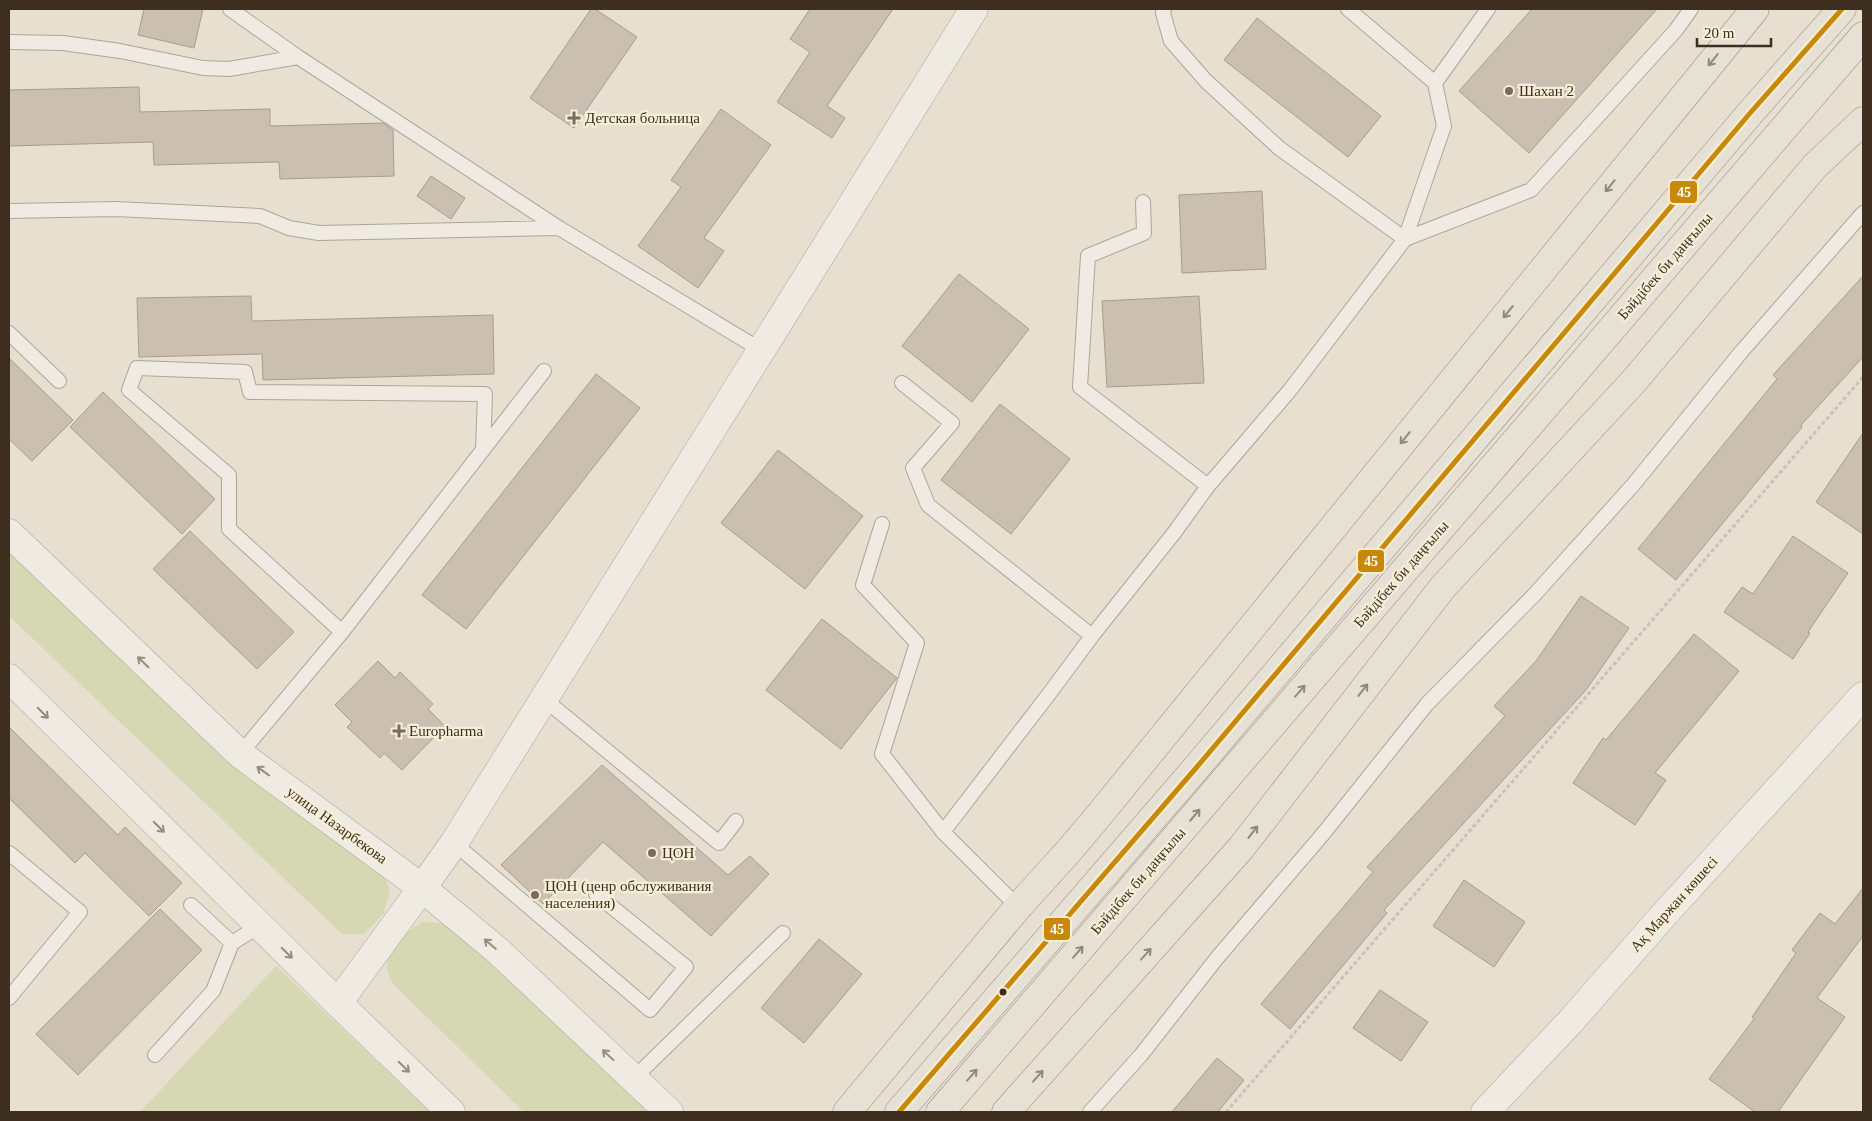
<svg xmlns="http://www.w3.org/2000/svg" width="1872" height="1121" font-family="Georgia,serif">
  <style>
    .green { fill: #d6d7b3 }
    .building { fill: #cbbfb2; stroke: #a89c90 }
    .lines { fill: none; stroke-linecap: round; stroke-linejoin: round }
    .service-casing { stroke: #ada599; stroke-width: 16 }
    .minor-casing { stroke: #ada599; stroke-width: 29 }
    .tertiary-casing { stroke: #ada599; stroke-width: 29 }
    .primary-casing { stroke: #928b80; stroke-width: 29 }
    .path { stroke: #c8c2b9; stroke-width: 3; stroke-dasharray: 4 2.5; stroke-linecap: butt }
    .service { stroke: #efebe3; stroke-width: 14 }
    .minor { stroke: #efebe3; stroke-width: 28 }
    .tertiary { stroke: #efebe3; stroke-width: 28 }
    .primary { stroke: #e6e1d4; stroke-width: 28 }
    .bus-1-casing { stroke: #f7eed8; stroke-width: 9 }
    .bus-1 { stroke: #c88808; stroke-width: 5 }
    .oneway { stroke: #92887a }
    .oneway2 { stroke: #968c82 }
    .poi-dot { fill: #786c5e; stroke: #f7eed8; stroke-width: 2 }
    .bus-dot { fill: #3d2e20; stroke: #f7eed8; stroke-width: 2 }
    .labels { text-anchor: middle; stroke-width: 4.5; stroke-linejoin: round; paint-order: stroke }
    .poi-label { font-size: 15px; fill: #3d2e20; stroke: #f7eed8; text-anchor: start }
    .street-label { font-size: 15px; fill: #3d2e20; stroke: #f7eed8 }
    .line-badge { stroke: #f7eed8; stroke-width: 2 }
    .badge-label { font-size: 14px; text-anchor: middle; font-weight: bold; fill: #fff }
  </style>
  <rect width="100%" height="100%" fill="#e7e0d1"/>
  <path class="green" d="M9,516L385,878L390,890L384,913L364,934H342L9,616Z
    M422,922L443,923L667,1112H524L394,985C392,981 389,976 388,971C382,950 408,931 422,922Z
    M276,966L430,1112H140Z"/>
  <path class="building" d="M144,9H203L194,48L138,35Z
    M591,9H595L637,37L574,128L530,98Z
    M810,9H893L827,106L845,118L832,138L777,102L810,52L790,39Z
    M1532,9H1657L1529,153L1459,91Z
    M1257,18L1381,116L1348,157L1224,60Z
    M139,87L140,112L270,109V126L383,123L393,130L394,176L280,179L279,162L154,165L153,142L9,146V90Z
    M721,109L771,145L704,238L724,251L698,288L638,246L681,187L671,180Z
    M431,176L465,198L451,219L417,196Z
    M1262,191L1266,269L1182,273L1179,195Z
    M959,274L1029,329L972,402L902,346Z
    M1863,276V357L1801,425L1802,427L1676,580L1638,549L1777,379L1773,375Z
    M251,296L252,321L493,315L494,374L263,380L262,354L139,357L137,298Z
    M1199,296L1204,383L1107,387L1102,301Z
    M9,358L73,420L32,461L9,439Z
    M596,374L640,408L466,629L422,595Z
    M103,392L215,499L182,534L70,427Z
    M1000,404L1070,459L1011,534L941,480Z
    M1863,433V534L1816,502Z
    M778,450L863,516L805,589L721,523Z
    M190,531L294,632L257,669L153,569Z
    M1793,536L1848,573L1808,632L1810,633L1793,659L1724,612L1742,587L1753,594Z
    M1581,596L1629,628L1586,690L1384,910L1387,913L1290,1029L1261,1004L1373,872L1367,867L1505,716L1494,706L1536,661Z
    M822,619L897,678L841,749L766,690Z
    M1694,634L1739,671L1655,773L1666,780L1635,825L1573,783L1603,738L1606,740Z
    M378,661L395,678L400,672L433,704L428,709L445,726L402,770L384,753L380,758L347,727L352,722L335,705Z
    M9,727L118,835L125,827L182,883L149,916L85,853L75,863L9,798Z
    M602,765L728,875L750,856L769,874L711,936L603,842L543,904L501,865Z
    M1464,880L1525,922L1494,967L1433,926Z
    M1863,888V936L1817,998L1845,1017L1778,1112H1755L1709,1079L1754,1019L1752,1017L1796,953L1792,950L1820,913L1835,924Z
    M160,909L202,950L78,1075L36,1034Z
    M819,939L862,974L804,1043L761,1008Z
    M1380,990L1428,1022L1401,1061L1353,1028Z
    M1217,1058L1244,1080L1218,1112H1172Z"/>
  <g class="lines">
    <g class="service-casing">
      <path id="service" d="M230,9L298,57L559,228
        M1164,9L1163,13L1171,41L1206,81L1279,148L1405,239L1531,190L1676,30L1691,9
        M9,42L63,43L120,51L203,68L229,69L298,57
        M1435,83L1488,9
        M1143,202L1144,233L1088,256L1080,387L1208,486
        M9,211L116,209L260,216L289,228L319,233L559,228L761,350
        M9,333L59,381
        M902,383L952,423L913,468L928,505L1092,636
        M882,524L863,585L917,643L882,754L943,832L1018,907
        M342,632L229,529V475L129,390L137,368L245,372L250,392L485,394L483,450
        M544,699L719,843L736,821
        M240,754L342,632L544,371
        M943,832L1049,694L1092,636L1174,533L1208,486L1290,390L1405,239L1444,126L1435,83L1348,9
        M454,843L650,1010L686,967L596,894
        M9,853L80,912L9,998
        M232,943L259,926
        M155,1055L213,991L232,943L191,905
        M633,1079L783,933
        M1090,1112L1141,1055L1217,958L1323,834L1427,704L1535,594L1633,485L1742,351L1863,213"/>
    </g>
    <g class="minor-casing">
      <path id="minor" d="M422,888L454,843L974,9
        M1485,1112L1570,1022L1662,917L1863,696"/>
    </g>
    <g class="tertiary-casing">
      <path id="tertiary" d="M9,533L240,754L422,888L497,950L669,1112
        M9,678L338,1003L451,1112
        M338,1003L422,888"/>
    </g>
    <g class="primary-casing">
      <path id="primary" d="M847,1112L1018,907L1067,853L1100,814L1755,9
        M899,1112L1196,768L1751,112L1842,9
        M940,1112L1863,36
        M1006,1112L1241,848L1443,587L1634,381L1815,166L1863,121"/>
    </g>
    <path class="path" d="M1226,1112L1863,377"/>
    <use href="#service" class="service"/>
    <use href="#minor" class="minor"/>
    <use href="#tertiary" class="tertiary"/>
    <use href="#primary" class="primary"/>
    <g class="bus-1-casing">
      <path id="bus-1" d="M899,1112L1196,768L1751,112L1842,9"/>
    </g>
    <use href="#bus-1" class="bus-1"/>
  </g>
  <defs><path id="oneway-shaft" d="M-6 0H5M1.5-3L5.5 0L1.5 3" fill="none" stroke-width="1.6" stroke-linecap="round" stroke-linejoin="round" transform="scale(1.25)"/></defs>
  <g class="oneway">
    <use href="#oneway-shaft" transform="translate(1713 60) rotate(129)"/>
    <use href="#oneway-shaft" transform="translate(1610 186) rotate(129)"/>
    <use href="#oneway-shaft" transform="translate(1508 312) rotate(129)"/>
    <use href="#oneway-shaft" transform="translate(1405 438) rotate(129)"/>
    <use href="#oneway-shaft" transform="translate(1363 690) rotate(-52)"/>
    <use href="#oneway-shaft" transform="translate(1300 691) rotate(-49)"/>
    <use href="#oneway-shaft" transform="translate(1195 815) rotate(-50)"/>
    <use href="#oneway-shaft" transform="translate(1253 832) rotate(-52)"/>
    <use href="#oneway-shaft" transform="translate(1078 952) rotate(-49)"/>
    <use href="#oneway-shaft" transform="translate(1146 954) rotate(-48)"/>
    <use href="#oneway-shaft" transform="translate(972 1075) rotate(-49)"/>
    <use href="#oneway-shaft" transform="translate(1038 1076) rotate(-48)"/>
  </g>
  <g class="oneway2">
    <use href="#oneway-shaft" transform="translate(143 662) rotate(-136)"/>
    <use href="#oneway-shaft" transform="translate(43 713) rotate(45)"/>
    <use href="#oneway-shaft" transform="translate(263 771) rotate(-144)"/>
    <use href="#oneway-shaft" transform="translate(159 827) rotate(45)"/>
    <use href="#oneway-shaft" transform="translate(490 944) rotate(-140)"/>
    <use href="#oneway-shaft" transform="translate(287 953) rotate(45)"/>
    <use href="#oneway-shaft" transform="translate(608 1055) rotate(-137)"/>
    <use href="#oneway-shaft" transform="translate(404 1067) rotate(44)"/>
  </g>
  <g class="poi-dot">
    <circle cx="1509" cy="91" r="5"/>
    <path d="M571.5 110.5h5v5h5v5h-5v5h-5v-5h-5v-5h5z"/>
    <path d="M396.5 723.5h5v5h5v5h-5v5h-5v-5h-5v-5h5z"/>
    <circle cx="652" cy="853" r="5"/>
    <circle cx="535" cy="895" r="5"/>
  </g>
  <circle class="bus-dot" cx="1003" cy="992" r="4.5"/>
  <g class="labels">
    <g class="poi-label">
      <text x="1519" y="96">Шахан 2</text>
      <text x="585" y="123">Детская больница</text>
      <text x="409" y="736">Europharma</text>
      <text x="662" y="858">ЦОН</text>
      <text x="545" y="891">ЦОН (ценр обслуживания<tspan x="545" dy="17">населения)</tspan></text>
    </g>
    <g class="street-label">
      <text transform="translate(1665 266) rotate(-49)" y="5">Бәйдібек би даңғылы</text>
      <text transform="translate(1401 574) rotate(-49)" y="5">Бәйдібек би даңғылы</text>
      <text transform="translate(337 825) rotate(36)" y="5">улица Назарбекова</text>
      <text transform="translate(1138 881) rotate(-49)" y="5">Бәйдібек би даңғылы</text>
      <text transform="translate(1674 904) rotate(-48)" y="5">Ақ Маржан көшесі</text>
    </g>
  </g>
  <g class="line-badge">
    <rect x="1669" y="180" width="29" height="24" rx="5" fill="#c88808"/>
    <rect x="1357" y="549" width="28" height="24" rx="5" fill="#c88808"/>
    <rect x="1043" y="917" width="28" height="24" rx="5" fill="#c88808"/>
  </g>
  <g class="badge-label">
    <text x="1684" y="197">45</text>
    <text x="1371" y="566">45</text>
    <text x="1057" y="934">45</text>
  </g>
  <rect width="1872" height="1121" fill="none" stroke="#3d2e20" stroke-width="20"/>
  <path d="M1697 38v8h74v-8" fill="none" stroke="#3d2e20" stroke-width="2.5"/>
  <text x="1704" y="38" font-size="15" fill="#3d2e20" stroke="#f7eed8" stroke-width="4" paint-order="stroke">20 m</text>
</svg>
